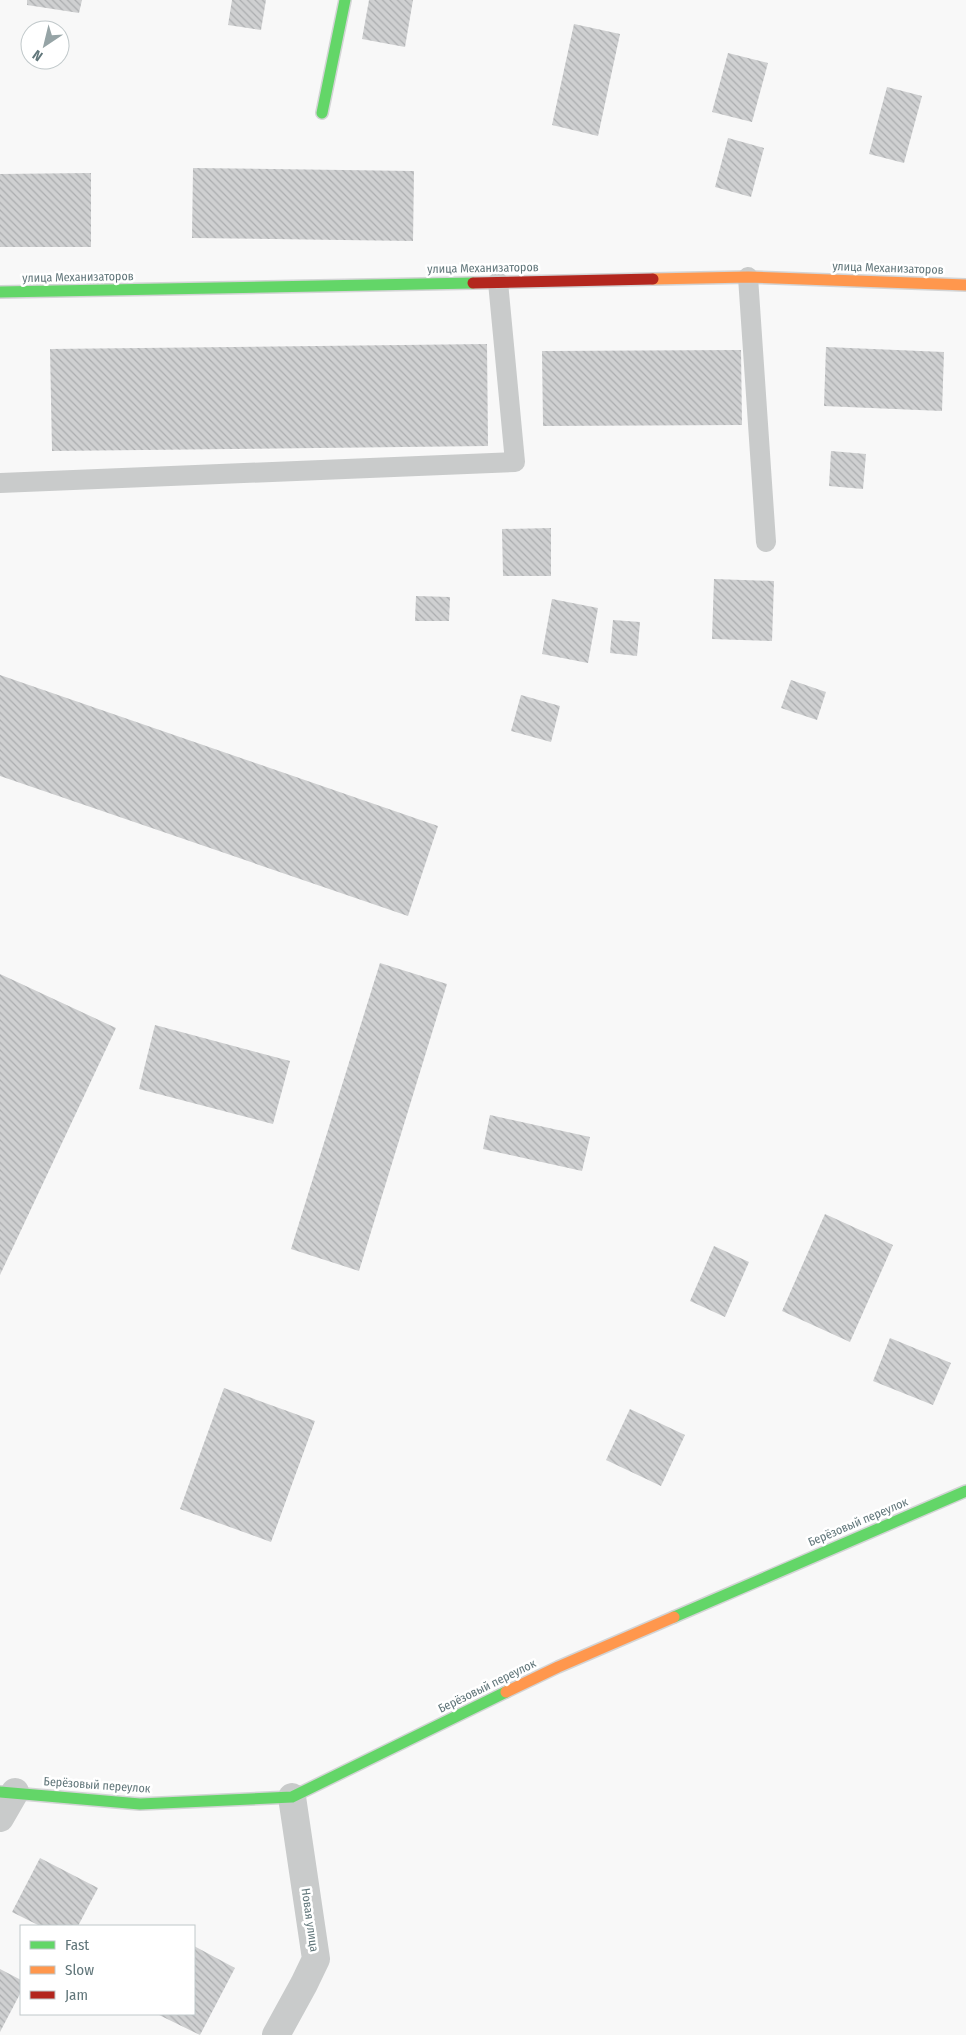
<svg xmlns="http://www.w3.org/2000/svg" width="966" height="2035" font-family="'Fira Sans Condensed',sans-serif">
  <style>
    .building { fill: url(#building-back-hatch) }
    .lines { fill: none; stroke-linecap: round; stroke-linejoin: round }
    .fast-casing { stroke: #d3d4d5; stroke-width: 14 }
    .slow-casing { stroke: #d3d4d5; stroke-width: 14 }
    .jam-casing { stroke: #d3d4d5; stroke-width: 14 }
    .lane { stroke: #c9cbcb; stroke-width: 20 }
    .street { stroke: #c9cbcb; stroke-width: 28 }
    .fast { stroke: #63d668; stroke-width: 11 }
    .slow { stroke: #ff974d; stroke-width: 11 }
    .jam { stroke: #b3261e; stroke-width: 11 }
    .labels { text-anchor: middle; stroke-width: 5; stroke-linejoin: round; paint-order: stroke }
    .street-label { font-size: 12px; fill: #61767a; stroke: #fff }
  </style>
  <defs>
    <pattern id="building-back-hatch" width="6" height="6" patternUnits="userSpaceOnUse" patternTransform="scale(1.25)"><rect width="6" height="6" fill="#cfd0d1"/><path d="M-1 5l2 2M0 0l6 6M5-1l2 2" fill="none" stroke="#abadaf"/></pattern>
  </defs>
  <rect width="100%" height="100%" fill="#f8f8f8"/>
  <path class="building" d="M27,0H82L79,13L27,5Z
    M232,0H266L261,30L228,25Z
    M369,0H413L405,47L362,39Z
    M574,24L620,34L598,136L552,125Z
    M728,53L768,63L752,122L712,112Z
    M887,87L922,96L904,163L869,154Z
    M728,138L764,148L751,197L715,187Z
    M193,168L414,171L413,241L192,238Z
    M91,173V247H0V174Z
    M487,344L488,446L52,451L50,349Z
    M826,347L944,352L942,411L824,406Z
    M741,350L742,425L543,426L542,351Z
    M831,451L866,454L863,489L829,486Z
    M551,528V576H503L502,529Z
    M714,579L774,581L772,641L712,639Z
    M416,596L450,597L449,621H415Z
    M552,599L598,608L588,663L542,654Z
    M613,620L640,622L637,656L610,653Z
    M0,675L438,826L408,916L0,776Z
    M791,680L826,692L817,720L781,708Z
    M521,695L560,706L551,742L511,731Z
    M380,963L447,984L359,1271L291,1249Z
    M0,974L116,1028L0,1275Z
    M155,1025L290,1061L273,1124L139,1089Z
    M490,1115L590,1137L582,1171L483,1149Z
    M825,1214L893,1245L850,1342L782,1311Z
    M714,1246L749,1262L725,1317L690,1301Z
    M890,1338L951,1363L933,1405L873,1381Z
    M224,1388L315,1421L271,1542L180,1509Z
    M630,1409L685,1435L661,1486L606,1460Z
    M40,1858L98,1888L78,1926H40L12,1912Z
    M194,1946L235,1968L200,2035L157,2014H194Z
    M0,1969L21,1980V1992L0,2032Z"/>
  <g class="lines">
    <g class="fast-casing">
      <path id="fast" d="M322,113L345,0
        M0,292L473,283
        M674,1617L966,1491
        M0,1792L140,1804L292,1797L506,1692"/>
    </g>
    <g class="slow-casing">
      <path id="slow" d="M653,279L748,277L966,285
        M506,1692L558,1667L674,1617"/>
    </g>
    <g class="jam-casing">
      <path id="jam" d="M473,283L653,279"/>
    </g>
    <path class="lane" d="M748,277L766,542
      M0,483L515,462L498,282"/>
    <path class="street" d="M0,1818L15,1792
      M276,2035L304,1984L316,1959L292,1797"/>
    <use href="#fast" class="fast"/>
    <use href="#slow" class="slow"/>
    <use href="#jam" class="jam"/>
  </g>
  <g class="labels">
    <g class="street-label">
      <text transform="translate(483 268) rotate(-1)" y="4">улица Механизаторов</text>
      <text transform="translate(888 268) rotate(2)" y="4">улица Механизаторов</text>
      <text transform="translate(78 277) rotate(-1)" y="4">улица Механизаторов</text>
      <text transform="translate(858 1522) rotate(-23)" y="4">Берёзовый переулок</text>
      <text transform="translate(487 1686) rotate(-26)" y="4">Берёзовый переулок</text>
      <text transform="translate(97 1785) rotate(4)" y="4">Берёзовый переулок</text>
      <text transform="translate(310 1920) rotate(82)" y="4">Новая улица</text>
    </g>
  </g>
  <rect x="20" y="1925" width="175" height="90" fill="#ffffff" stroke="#c0c8ca"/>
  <rect x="30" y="1941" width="25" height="8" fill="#63d668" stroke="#c0c8ca"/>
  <text x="65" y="1950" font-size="15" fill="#61767a">Fast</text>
  <rect x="30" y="1966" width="25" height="8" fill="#ff974d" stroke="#c0c8ca"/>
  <text x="65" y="1975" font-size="15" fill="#61767a">Slow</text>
  <rect x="30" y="1991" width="25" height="8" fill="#b3261e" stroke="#c0c8ca"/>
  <text x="65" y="2000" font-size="15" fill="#61767a">Jam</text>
  <g transform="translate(45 45) rotate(215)"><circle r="24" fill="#ffffff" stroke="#c0c8ca"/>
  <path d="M0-4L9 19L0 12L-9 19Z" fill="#96a4a6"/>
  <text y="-8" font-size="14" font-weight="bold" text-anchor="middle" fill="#61767a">N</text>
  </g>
</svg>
